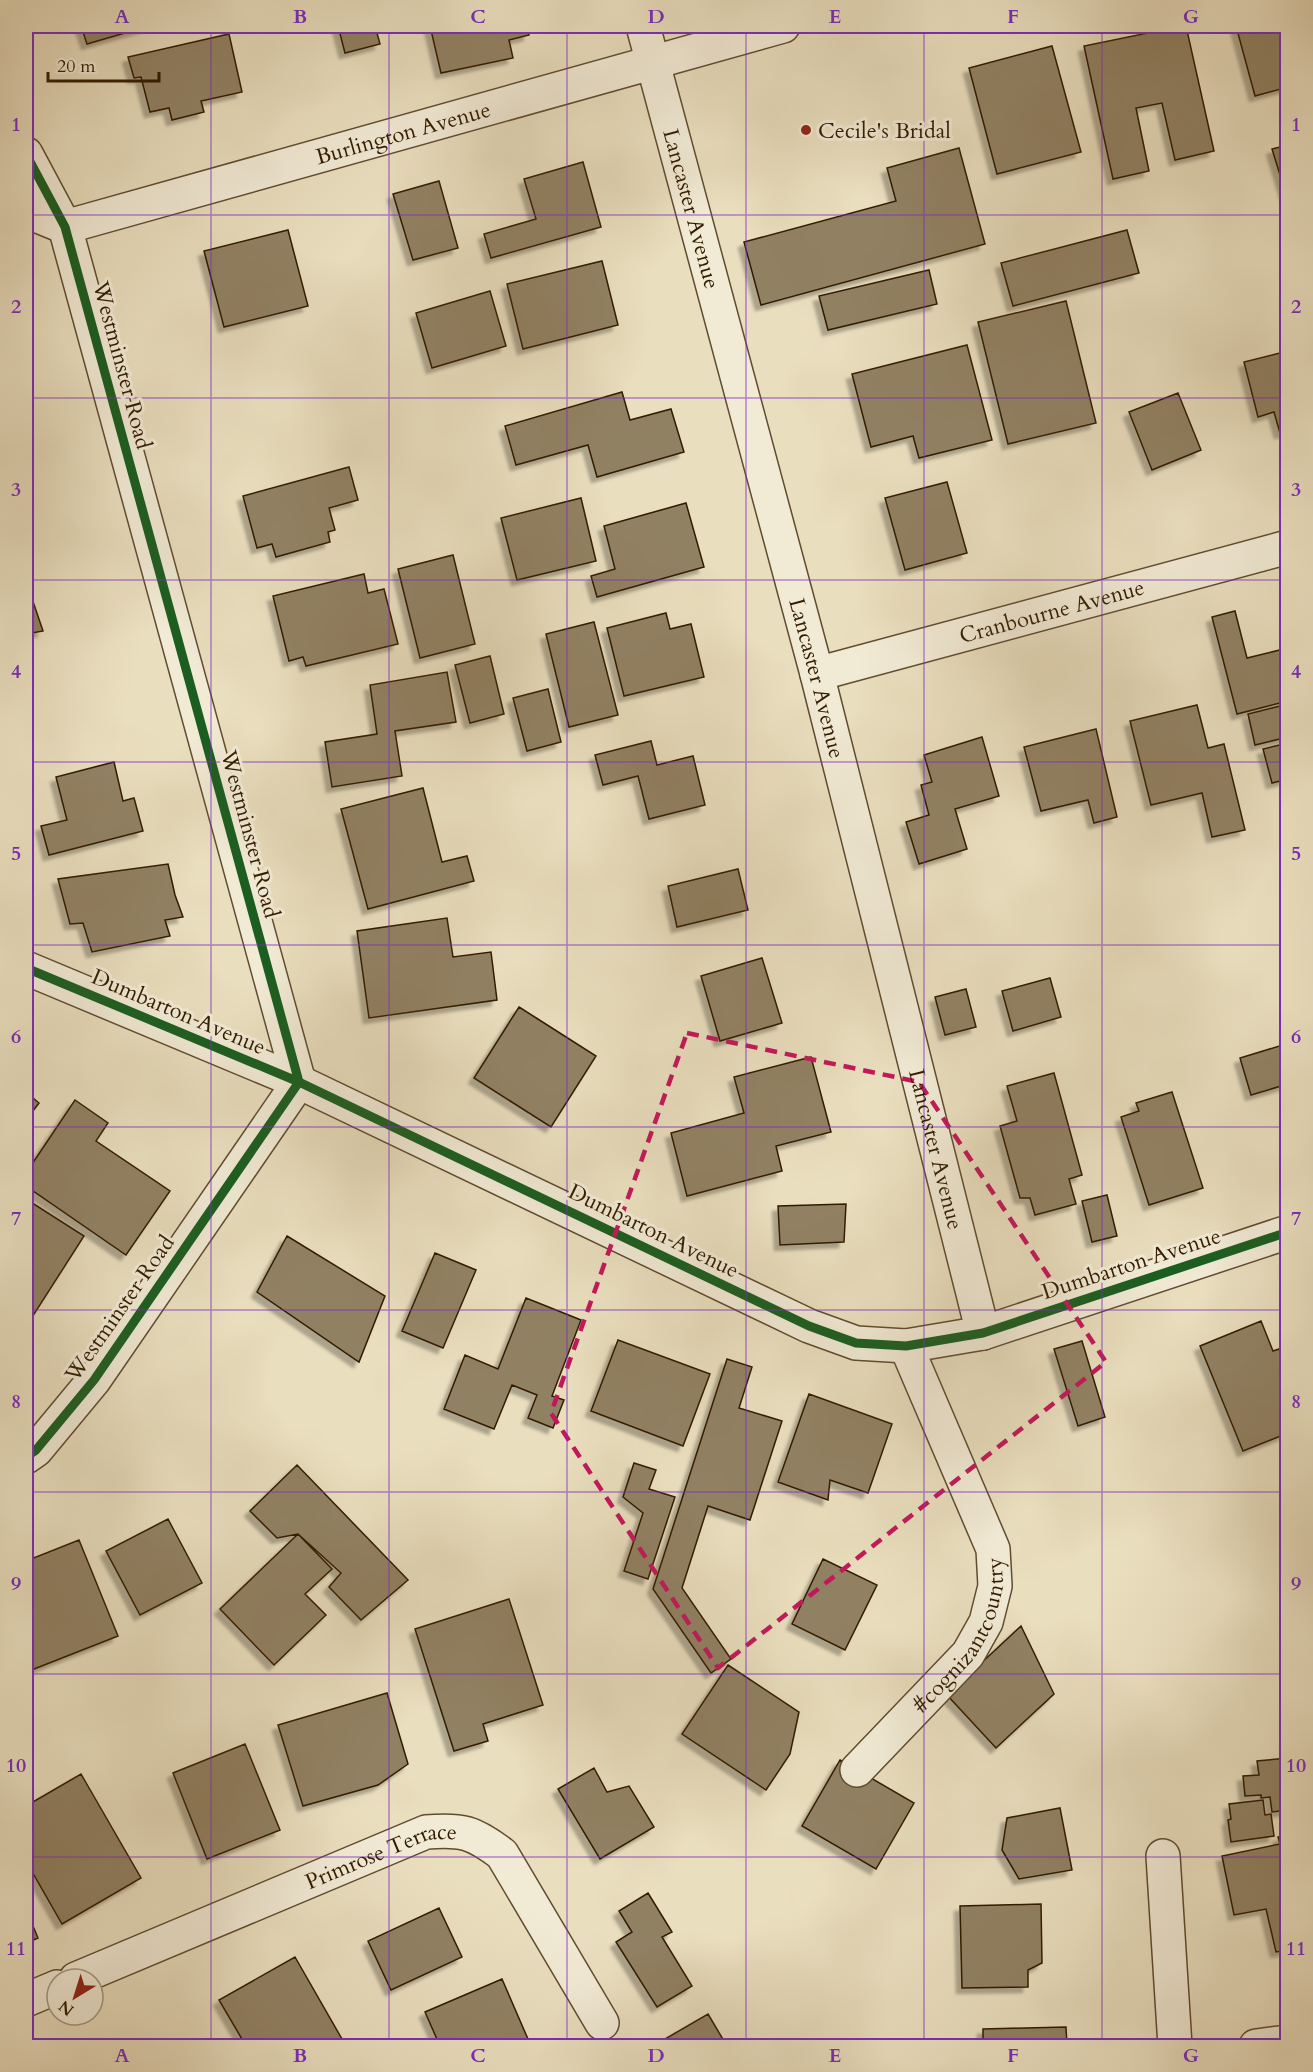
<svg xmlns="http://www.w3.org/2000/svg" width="1313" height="2072" font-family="Cardo,serif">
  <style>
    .building { fill: #918163; stroke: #321c00; stroke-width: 1.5; filter: url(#shadow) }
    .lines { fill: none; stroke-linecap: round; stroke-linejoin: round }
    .minor-casing { stroke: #604c30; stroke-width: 36 }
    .minor { stroke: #f1ead5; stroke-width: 33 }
    .cycleway-casing { stroke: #f1ead5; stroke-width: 13 }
    .cycleway { stroke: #1b5e20; stroke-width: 9 }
    .marked { fill: none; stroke: #c2185b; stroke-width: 4.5; stroke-dasharray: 12 8; stroke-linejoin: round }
    .grid { fill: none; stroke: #7b2cbf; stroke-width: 1.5; stroke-opacity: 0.55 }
    .poi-dot { fill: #8f2418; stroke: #f1ead5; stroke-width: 2 }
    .labels { text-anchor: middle; stroke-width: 6; stroke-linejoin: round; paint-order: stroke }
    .poi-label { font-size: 22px; fill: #321c00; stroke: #f1ead5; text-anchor: start }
    .street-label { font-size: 22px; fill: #321c00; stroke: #f1ead5 }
    .neatline { fill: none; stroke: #7b2cbf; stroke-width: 2 }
    .grid-label { font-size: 20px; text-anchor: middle; font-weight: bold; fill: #7b2cbf }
  </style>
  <defs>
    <filter id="shadow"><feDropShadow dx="-5.5" dy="5.5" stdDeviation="1.5" flood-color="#0004"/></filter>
  </defs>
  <rect width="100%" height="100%" fill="#e9debe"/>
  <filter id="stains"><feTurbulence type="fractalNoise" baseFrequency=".00333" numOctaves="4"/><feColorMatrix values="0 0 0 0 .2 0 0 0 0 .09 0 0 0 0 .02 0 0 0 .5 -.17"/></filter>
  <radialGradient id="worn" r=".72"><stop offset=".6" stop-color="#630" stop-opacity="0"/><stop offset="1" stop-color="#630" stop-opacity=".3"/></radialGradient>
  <path class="building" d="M81,26H149L87,44Z
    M338,26H375L380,44L345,53Z
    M430,26H527L529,35L509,40L513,58L441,73Z
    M1182,26H1186L1214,151L1175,160L1162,103L1136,108L1149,171L1113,179L1084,46Z
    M1236,26H1288V87L1255,96Z
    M229,34L242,92L201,101L204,112L172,120L169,108L150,112L141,77L134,78L128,57Z
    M1052,46L1081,152L997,174L969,68Z
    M1288,145V201L1272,149Z
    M959,148L985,244L761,305L744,242L896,201L887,168Z
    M583,162L601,227L491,258L484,234L536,219L524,179Z
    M439,181L458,248L413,260L393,194Z
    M288,230L308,306L224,327L204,251Z
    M1127,230L1139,273L1013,306L1001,263Z
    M602,261L618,325L523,349L507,284Z
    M929,270L937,304L828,330L819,296Z
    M490,291L506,346L432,368L416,313Z
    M1066,301L1096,423L1008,444L978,322Z
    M967,345L992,440L919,458L913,436L871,447L852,374Z
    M1288,351V431L1280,433L1274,412L1258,417L1244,362Z
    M622,392L630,420L671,409L684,452L597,477L588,445L516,465L505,426Z
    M1178,393L1201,450L1152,470L1129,412Z
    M349,467L358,500L329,508L335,530L328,532L330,542L276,557L272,544L257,548L243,496Z
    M947,482L967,553L905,570L885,498Z
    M581,498L596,561L517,580L501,518Z
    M686,503L704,567L597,597L591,576L615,569L604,526Z
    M453,555L475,644L420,658L398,569Z
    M364,574L368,593L384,589L398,644L306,666L303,657L289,661L273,596Z
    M26,581L43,631L26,634Z
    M1235,611L1247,658L1288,648V701L1237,714L1212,617Z
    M666,613L670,629L691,624L704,677L624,696L607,628Z
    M594,622L618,715L569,727L546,634Z
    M490,656L504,714L470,723L455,665Z
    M447,672L456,722L395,731L402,776L332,787L325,742L377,734L370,685Z
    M548,689L561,742L527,751L513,698Z
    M1288,704V737L1255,745L1248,714Z
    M1197,705L1208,748L1224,744L1245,830L1212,837L1202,793L1151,805L1130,721Z
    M1096,729L1117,817L1094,823L1088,800L1041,811L1024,747Z
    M982,737L999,796L955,809L967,849L919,864L906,822L929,815L921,785L932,782L924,755Z
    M651,741L657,765L693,756L705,805L649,819L638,776L603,785L595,755Z
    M1288,743V779L1272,783L1263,749Z
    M114,762L123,801L134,798L143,831L49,855L41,826L67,820L56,777Z
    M423,788L442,862L467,856L474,881L368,909L341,809Z
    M168,864L175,895L183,917L165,920L170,936L92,952L83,923L70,924L58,879Z
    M738,869L748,910L677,927L668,886Z
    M447,918L453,957L491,952L497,1000L369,1018L357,931Z
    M762,958L782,1023L720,1041L701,976Z
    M1050,978L1061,1017L1013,1031L1002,991Z
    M966,989L976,1027L945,1035L935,997Z
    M519,1007L596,1056L551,1127L474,1078Z
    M1286,1044L1288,1084L1251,1095L1240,1058Z
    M811,1057L831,1132L776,1146L782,1171L687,1196L671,1133L744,1113L734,1077Z
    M1054,1073L1082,1175L1069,1179L1076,1204L1035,1215L1030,1198H1020L1000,1126L1017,1121L1007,1086Z
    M26,1092L39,1103L26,1120Z
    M1172,1092L1203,1188L1149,1205L1121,1117L1139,1111L1136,1103Z
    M75,1100L108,1123L96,1141L170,1191L126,1255L26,1186V1173Z
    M1107,1195L1117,1236L1092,1242L1082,1201Z
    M26,1199L84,1236L29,1322L26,1320Z
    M846,1204L844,1242L780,1245L778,1206Z
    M287,1236L385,1296L359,1362L257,1292Z
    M435,1253L476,1270L443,1348L402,1331Z
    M526,1298L581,1320L552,1396L564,1400L553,1428L528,1418L537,1395L512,1385L494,1429L444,1409L465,1355L498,1369Z
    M1261,1321L1273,1351L1282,1348L1288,1361V1433L1243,1451L1200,1346Z
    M618,1340L710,1374L683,1446L591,1411Z
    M1082,1341L1105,1417L1078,1426L1054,1349Z
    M727,1359L752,1367L739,1408L782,1421L750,1520L708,1506L682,1588L731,1659L711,1673L653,1589Z
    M809,1394L892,1424L868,1493L830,1480L828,1500L778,1482Z
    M634,1463L656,1470L649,1489L675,1497L648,1579L624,1571L643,1513L623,1497Z
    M297,1465L408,1580L361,1620L329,1587L341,1573L298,1534L277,1538L250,1511Z
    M168,1519L202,1583L140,1615L106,1551Z
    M298,1534L332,1569L305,1594L326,1615L274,1665L220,1609Z
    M79,1540L118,1636L29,1671L26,1663V1561Z
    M823,1559L877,1585L845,1650L792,1624Z
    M509,1599L543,1705L483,1724L488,1741L454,1751L415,1629Z
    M1021,1626L1054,1694L996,1748L947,1695Z
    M728,1665L799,1712L790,1754L766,1790L682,1734Z
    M387,1693L408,1764L378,1785L303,1806L278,1725Z
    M245,1744L280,1830L207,1859L173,1773Z
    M1288,1758V1810L1272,1812L1270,1797L1261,1798V1795L1245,1796L1243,1776L1259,1775L1257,1761Z
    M840,1760L914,1803L876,1869L802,1826Z
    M594,1768L607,1792L629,1786L654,1827L600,1859L558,1789Z
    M81,1774L141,1878L62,1924L26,1861V1806Z
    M1263,1800L1265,1815L1271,1814L1274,1836L1231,1842L1228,1820L1231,1819L1229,1804Z
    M1060,1808L1072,1870L1019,1879L1002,1850L1007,1818Z
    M1288,1835V1950L1276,1952L1266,1909L1234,1915L1222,1856L1280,1844L1278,1837Z
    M648,1893L672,1932L662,1937L692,1986L657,2007L616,1942L632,1932L619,1911Z
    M1041,1904L1042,1963L1028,1970V1987L962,1988L960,1906Z
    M439,1908L462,1957L391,1990L368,1941Z
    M26,1909L38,1938L26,1943Z
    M295,1957L346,2046H246L219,2000Z
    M502,1979L531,2046H457L456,2044L450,2046H440L425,2012Z
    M708,2014L727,2046H653Z
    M1066,2027L1067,2046H983V2029Z"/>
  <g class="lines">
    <g class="minor-casing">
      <g id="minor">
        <path id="s1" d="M643,26L817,674L983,1333"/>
        <path d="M26,154L65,227L299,1082L94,1380L36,1450L26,1457"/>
        <path id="s2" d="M26,211L65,227L783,26"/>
        <path id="s3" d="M817,674L1288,547"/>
        <path d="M26,968L299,1082L809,1326L856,1343L906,1346L983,1333L1288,1232"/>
        <path id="s4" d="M857,1770L968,1654L986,1622L995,1586L993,1549L906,1346"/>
        <path d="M1163,1856L1175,2046"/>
        <path id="s5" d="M76,1979L426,1832C462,1829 473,1832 502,1854L602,2023"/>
        <path d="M26,2000L57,1987"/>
        <path d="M1256,2046L1288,2042"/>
      </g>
    </g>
    <use href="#minor" class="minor"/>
    <g class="cycleway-casing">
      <path id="cycleway" d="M26,154L65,227L299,1082L94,1380L36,1450L26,1457
        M26,968L299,1082L809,1326L856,1343L906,1346L983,1333L1288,1232"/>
    </g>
    <use href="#cycleway" class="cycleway"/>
  </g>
  <path class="marked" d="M687,1033L919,1082L1106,1362L718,1668L551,1413Z"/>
  <path class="grid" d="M211,26V2046M389,26V2046M567,26V2046M746,26V2046M924,26V2046M1102,26V2046M26,215H1288M26,398H1288M26,580H1288M26,762H1288M26,945H1288M26,1127H1288M26,1310H1288M26,1492H1288M26,1674H1288M26,1857H1288"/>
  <circle class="poi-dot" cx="806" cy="130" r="6"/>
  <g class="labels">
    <g class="poi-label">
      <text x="818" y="138">Cecile's Bridal</text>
    </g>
    <g class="street-label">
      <text dy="8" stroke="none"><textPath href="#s2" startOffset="393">Burlington Avenue</textPath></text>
      <text dy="8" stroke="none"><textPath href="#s1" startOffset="189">Lancaster Avenue</textPath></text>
      <text transform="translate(123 365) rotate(75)" y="8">Westminster Road</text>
      <text dy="8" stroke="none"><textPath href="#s3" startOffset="243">Cranbourne Avenue</textPath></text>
      <text dy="8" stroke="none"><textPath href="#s1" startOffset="675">Lancaster Avenue</textPath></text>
      <text transform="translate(251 834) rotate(75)" y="8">Westminster Road</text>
      <text transform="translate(179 1011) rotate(23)" y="8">Dumbarton Avenue</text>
      <text dy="8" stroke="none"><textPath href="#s1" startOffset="1161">Lancaster Avenue</textPath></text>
      <text transform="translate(654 1230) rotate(26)" y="8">Dumbarton Avenue</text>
      <text transform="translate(1131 1263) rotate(-18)" y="8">Dumbarton Avenue</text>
      <text transform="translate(119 1308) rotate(-55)" y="8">Westminster Road</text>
      <text dy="8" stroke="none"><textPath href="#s4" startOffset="174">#cognizantcountry</textPath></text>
      <text dy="8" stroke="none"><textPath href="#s5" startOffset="330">Primrose Terrace</textPath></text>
    </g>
  </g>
  <rect width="1313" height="2072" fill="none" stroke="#e9debe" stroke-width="66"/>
  <g transform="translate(75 1997) rotate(218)"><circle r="28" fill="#f1ead5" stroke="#a59880" stroke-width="1.5"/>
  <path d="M0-4.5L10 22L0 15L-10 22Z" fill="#8f2418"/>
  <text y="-9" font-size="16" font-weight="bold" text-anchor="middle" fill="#321c00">N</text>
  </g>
  <path d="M48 72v9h111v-9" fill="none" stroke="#321c00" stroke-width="3"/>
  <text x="57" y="72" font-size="18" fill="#321c00" stroke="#f1ead5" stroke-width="4.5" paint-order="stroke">20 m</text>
  <rect x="33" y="33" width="1247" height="2006" class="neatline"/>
  <g class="grid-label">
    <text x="122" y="23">A</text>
    <text x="300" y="23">B</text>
    <text x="478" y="23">C</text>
    <text x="656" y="23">D</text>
    <text x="835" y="23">E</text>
    <text x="1013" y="23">F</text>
    <text x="1191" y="23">G</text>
    <text x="16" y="131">1</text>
    <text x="1296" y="131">1</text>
    <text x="16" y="313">2</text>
    <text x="1296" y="313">2</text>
    <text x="16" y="496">3</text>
    <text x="1296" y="496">3</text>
    <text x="16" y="678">4</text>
    <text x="1296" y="678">4</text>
    <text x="16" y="860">5</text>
    <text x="1296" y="860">5</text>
    <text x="16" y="1043">6</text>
    <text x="1296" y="1043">6</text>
    <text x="16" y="1225">7</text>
    <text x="1296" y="1225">7</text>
    <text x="16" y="1408">8</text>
    <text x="1296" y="1408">8</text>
    <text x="16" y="1590">9</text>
    <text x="1296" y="1590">9</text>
    <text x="16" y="1772">10</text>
    <text x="1296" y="1772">10</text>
    <text x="16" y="1955">11</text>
    <text x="1296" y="1955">11</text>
    <text x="122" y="2062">A</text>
    <text x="300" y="2062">B</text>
    <text x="478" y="2062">C</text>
    <text x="656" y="2062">D</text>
    <text x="835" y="2062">E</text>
    <text x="1013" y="2062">F</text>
    <text x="1191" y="2062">G</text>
  </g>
  <rect width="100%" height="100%" filter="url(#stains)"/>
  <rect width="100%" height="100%" fill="url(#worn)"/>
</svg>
